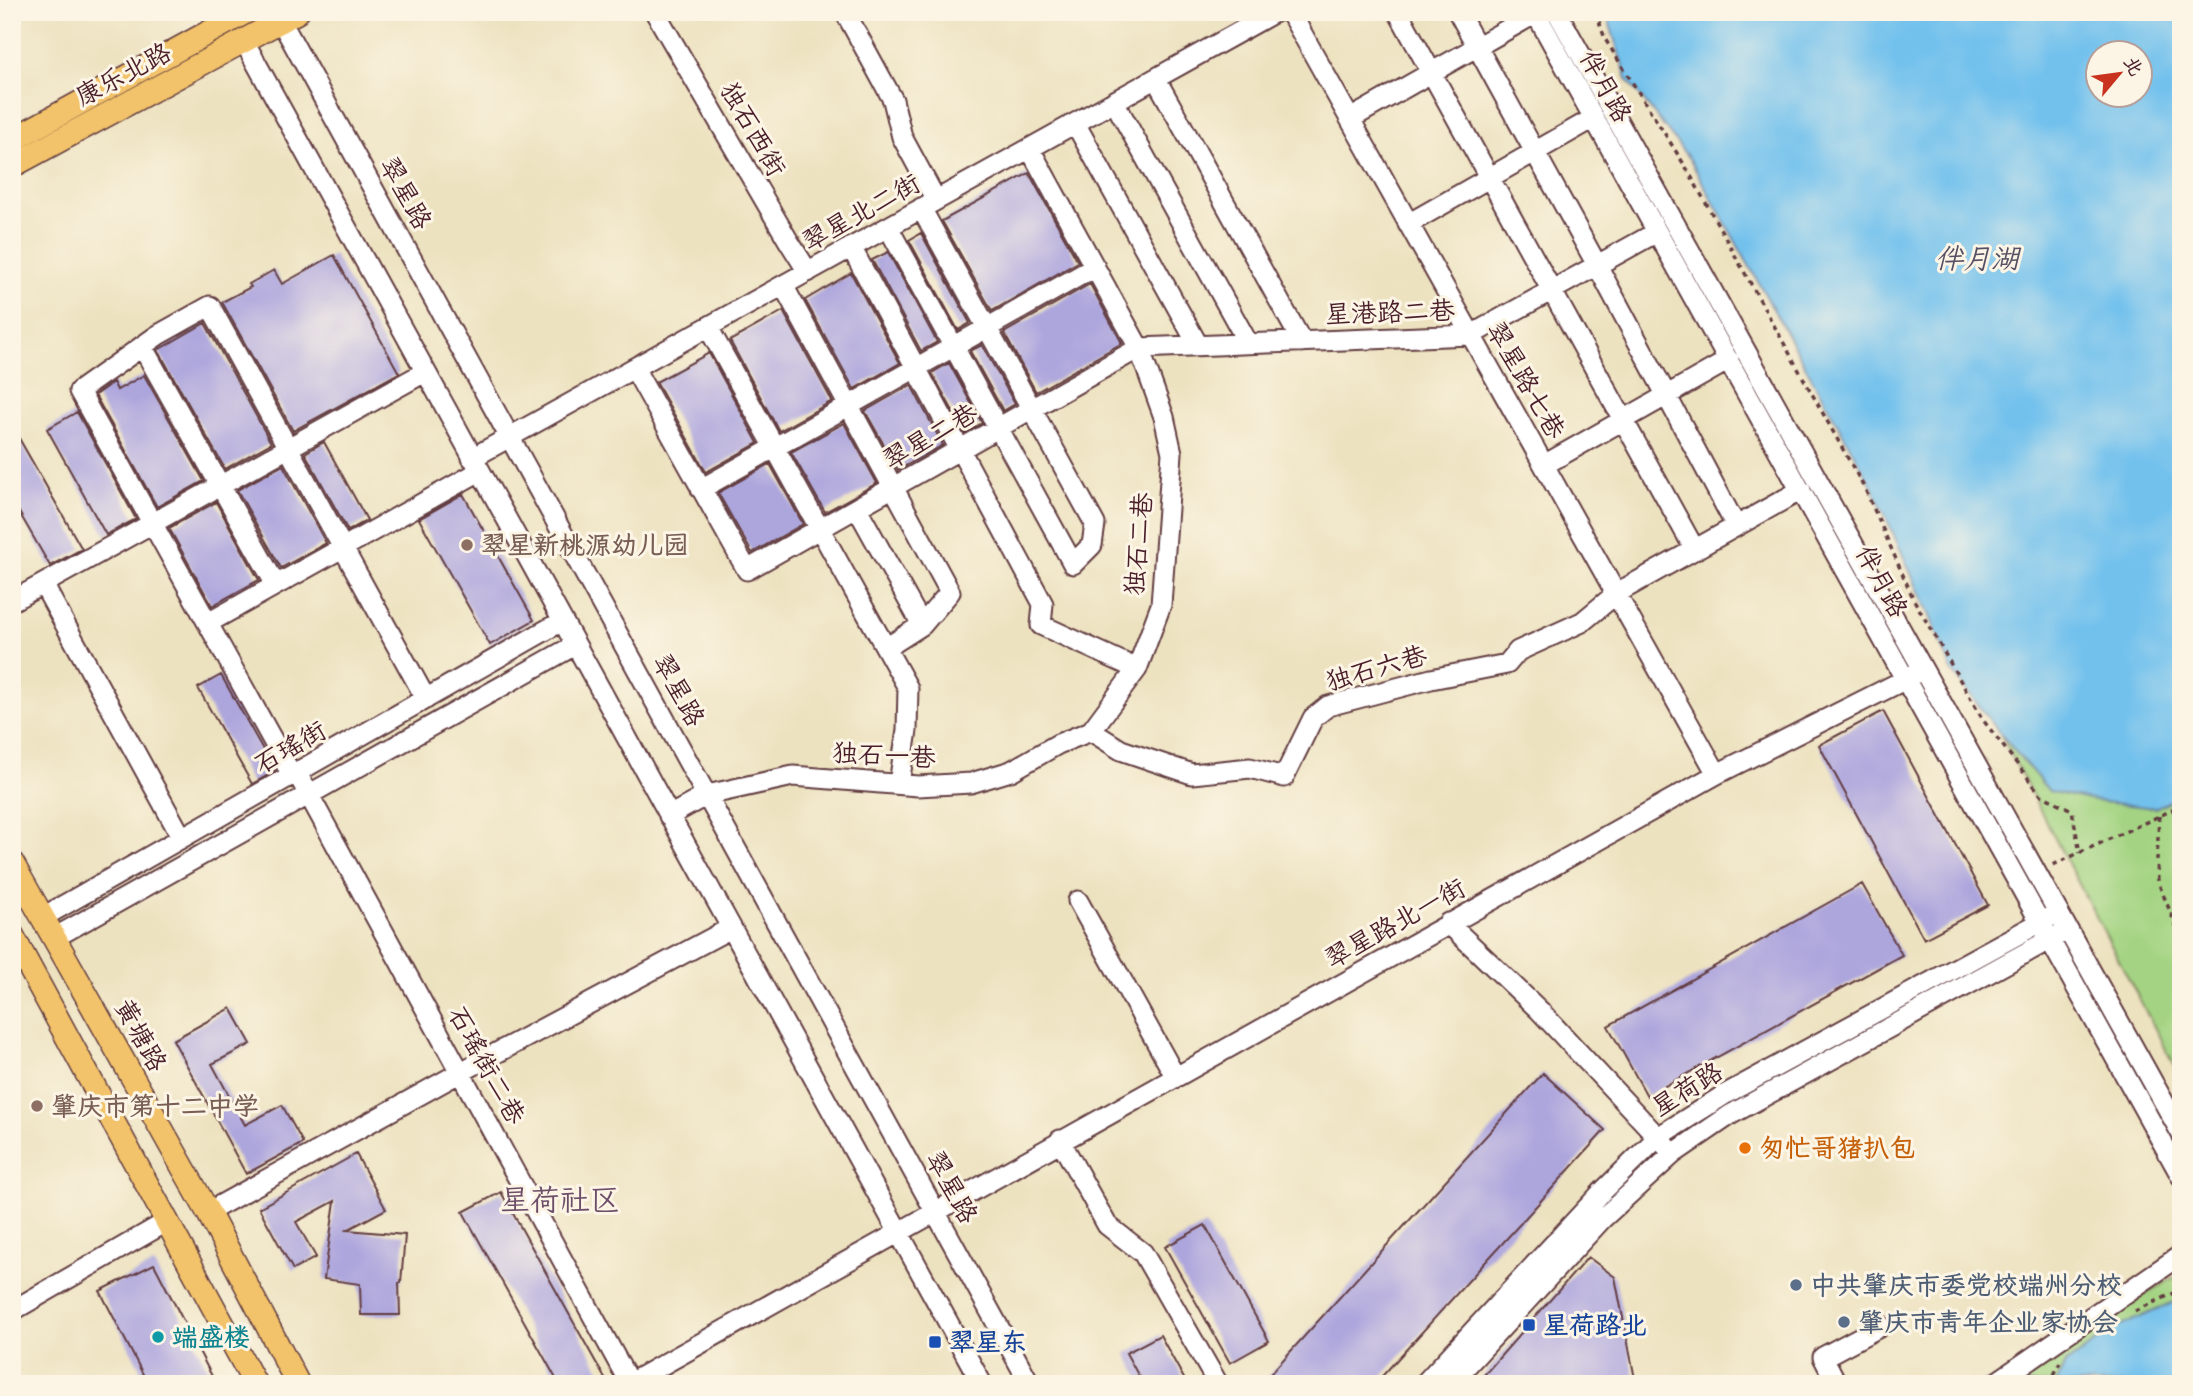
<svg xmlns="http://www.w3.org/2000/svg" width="2193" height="1396" font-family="Dekko,'LXGW WenKai TC',sans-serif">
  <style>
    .green { fill: #a4d483; stroke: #777a57; stroke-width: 2 }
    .water { fill: #72c1ed; stroke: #5e708c; stroke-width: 2; fill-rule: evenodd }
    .building { fill: #ada6dd }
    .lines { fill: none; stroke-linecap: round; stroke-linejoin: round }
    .minor-casing { stroke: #623c41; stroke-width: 23 }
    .major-casing { stroke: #623c41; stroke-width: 26 }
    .path { stroke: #623c41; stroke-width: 3.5; stroke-dasharray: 5 5; stroke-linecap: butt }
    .minor { stroke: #fff; stroke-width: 19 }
    .major { stroke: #f2c36a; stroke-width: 23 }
    .education-dot { fill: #8d6e63; stroke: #fcf5e5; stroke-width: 2.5 }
    .food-dot { fill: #e8710a; stroke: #fcf5e5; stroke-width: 2.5 }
    .service-dot { fill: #5c6f8a; stroke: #fcf5e5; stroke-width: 2.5 }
    .transit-dot { fill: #1a4fb4; stroke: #fcf5e5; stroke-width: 2.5 }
    .culture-dot { fill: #0f9aa8; stroke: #fcf5e5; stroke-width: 2.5 }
    .labels { text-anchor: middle; stroke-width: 6; stroke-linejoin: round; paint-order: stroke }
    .street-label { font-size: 26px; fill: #4a1f2b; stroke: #fcf5e5 }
    .education-label { font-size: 26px; font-weight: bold; fill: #785e54; stroke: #fcf5e5; text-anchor: start }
    .food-label { font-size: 26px; font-weight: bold; fill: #c56008; stroke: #fcf5e5; text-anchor: start }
    .service-label { font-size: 26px; font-weight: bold; fill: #4e5e75; stroke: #fcf5e5; text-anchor: start }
    .transit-label { font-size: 26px; font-weight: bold; fill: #164399; stroke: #fcf5e5; text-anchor: start }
    .culture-label { font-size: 26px; font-weight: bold; fill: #0d838f; stroke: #fcf5e5; text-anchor: start }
    .water-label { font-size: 28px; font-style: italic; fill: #565065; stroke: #fcf5e5 }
    .quarter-label { font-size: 30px; fill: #6d4e69; stroke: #fcf5e5 }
  </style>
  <rect width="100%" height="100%" fill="#fcf5e5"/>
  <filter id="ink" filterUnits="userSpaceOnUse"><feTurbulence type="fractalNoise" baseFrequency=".0143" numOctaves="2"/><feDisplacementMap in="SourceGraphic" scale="14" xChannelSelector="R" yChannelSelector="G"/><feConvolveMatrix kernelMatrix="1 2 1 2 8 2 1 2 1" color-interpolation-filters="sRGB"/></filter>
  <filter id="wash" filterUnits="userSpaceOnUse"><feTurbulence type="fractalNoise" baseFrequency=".00686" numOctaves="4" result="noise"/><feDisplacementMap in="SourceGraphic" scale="28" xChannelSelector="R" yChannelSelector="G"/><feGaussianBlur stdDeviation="1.57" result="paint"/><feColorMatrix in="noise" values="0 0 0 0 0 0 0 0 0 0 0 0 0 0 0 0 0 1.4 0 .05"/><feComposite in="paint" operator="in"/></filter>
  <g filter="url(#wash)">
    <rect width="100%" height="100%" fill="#ede2c0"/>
    <path class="green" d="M1999,732L2049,791L2155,808L2181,796V1078Z
      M2181,1274V1299L2116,1328L2065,1364L2056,1384H1995L2043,1349Z"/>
    <path class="water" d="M1606,12H2181V796L2155,808L2094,801L2049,791L1999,732L1952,671L1929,614L1872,486L1690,160L1627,79ZM2098,52H2140V94H2098Z
      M2181,1299V1384H2056L2065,1364L2116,1328Z"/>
    <g id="blocks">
      <path class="building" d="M1029,173L1078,262L992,311L942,221Z
        M921,233L970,323L958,330L909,240Z
        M888,252L937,342L921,351L872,260Z
        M334,255L399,373L293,431L222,302L251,287L249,284L274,270L282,284Z
        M851,273L900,363L854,389L805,300Z
        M1090,284L1122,343L1036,392L1004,333Z
        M783,311L832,401L779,431L730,341Z
        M205,323L271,443L225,469L158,350Z
        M982,345L1015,404L1003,411L970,351Z
        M709,353L758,443L706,472L656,382Z
        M949,363L982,423L965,433L932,373Z
        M144,375L204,481L157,507L95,395L113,382L117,390Z
        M911,385L943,445L898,470L865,411Z
        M77,412L136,519L106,535L47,429Z
        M844,423L877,483L825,512L791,452Z
        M12,426L82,549L50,566L12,500Z
        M324,442L367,520L348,531L305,453Z
        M770,464L803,524L752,553L718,493Z
        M283,465L326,543L281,568L237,490Z
        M463,494L534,620L490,645L419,519Z
        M216,502L259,580L212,606L169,528Z
        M221,675L275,771L252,784L198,688Z
        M1883,711L1988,905L1924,939L1819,745Z
        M1862,884L1902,955L1647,1096L1608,1026Z
        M231,1008L251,1044L212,1064L245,1125L282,1105L303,1143L246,1174L173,1040Z
        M1543,1073L1605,1130L1375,1384H1261Z
        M356,1154L386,1209L347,1230L405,1235L401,1283H399L400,1315H361L360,1284L324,1279L335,1201L296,1222L316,1257L293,1270L259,1208Z
        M501,1192L608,1384H559L463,1212Z
        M1205,1225L1269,1341L1230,1363L1165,1247Z
        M1588,1257L1615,1277L1636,1384H1476Z
        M154,1264L216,1384H148L100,1291Z
        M1160,1335L1187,1384H1143L1126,1353Z"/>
    </g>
  </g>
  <g filter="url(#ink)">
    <use href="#blocks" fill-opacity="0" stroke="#623c41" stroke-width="2"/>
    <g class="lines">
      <g class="minor-casing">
        <path id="minor" d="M655,12L788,240L808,272
          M845,12L893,100L902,137L936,200
          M1290,12L1717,774
          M1398,12L1695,550
          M1458,12L1597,265L1736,526
          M1535,12L2181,1176
          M1557,12L2181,1133
          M281,21L1030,1384
          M244,41L982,1384
          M1156,79L1302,342
          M1114,101L1248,343
          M1350,119L1536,13
          M1075,123L1198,345
          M1030,149L1139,348L1164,417L1172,453L1161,605L1137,669L1091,731
          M1408,224L1594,118
          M888,227L1073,564L1092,545L1095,524L921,208
          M851,247L1043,604L1041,625L1137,669
          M783,285L950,592L922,625L886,648
          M708,327L908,688L907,730L899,784
          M142,346L276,585
          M634,368L747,570L1139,348L1471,335L1657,232
          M472,458L1275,12
          M1544,465L1729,360
          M701,489L1095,267
          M857,508L922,625
          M43,584L425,372
          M12,601L43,584L182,838
          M208,623L480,471
          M426,699L210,306L158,335L79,391L288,768L297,773L630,1384
          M1091,731L1121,750L1192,774L1250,768L1284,777L1313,718L1328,706L1431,679L1507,664L1518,651L1582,622L1617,593L1801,490
          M669,816L707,795L793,776L918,786L971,783L1011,771L1058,744L1091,731
          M1078,901L1175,1076
          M43,917L562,621
          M1448,923L1539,1010L1667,1147
          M54,938L575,645
          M1060,1140L1107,1225L1143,1253L1218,1384
          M208,1212L461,1072L731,928
          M12,1311L168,1221
          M630,1383L1717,774L1906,679L1922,669
          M1424,1384L1601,1193L1658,1137L1724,1095L2050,917
          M1450,1384L1602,1219L1673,1154L1730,1115L2060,934
          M1837,1384L1823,1357L1881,1326
          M1994,1384L2181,1255"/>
      </g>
      <g class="major-casing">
        <path id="major" d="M12,140L246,12
          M12,166L297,12
          M12,863L208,1212L298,1384
          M12,935L255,1384"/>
      </g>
      <path class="path" d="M1596,12L1605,39L1687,169L1865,489L1914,600L1983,720L2041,795L2072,810L2080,853
        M2159,816L2157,860L2158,882L2181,938
        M2053,865L2181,806
        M2135,1311L2181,1290
        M2050,1384L2060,1362"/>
      <use href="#minor" class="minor"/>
      <use href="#major" class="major"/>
    </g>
  </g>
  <g class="education-dot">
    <circle cx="467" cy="545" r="7"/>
    <circle cx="37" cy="1106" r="7"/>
  </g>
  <circle class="food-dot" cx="1745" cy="1148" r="7"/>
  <g class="service-dot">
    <circle cx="1796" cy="1285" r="7"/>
    <circle cx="1844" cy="1322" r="7"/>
  </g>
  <g class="transit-dot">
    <rect x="1522" y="1318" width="14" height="14" rx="3.5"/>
    <rect x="928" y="1335" width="14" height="14" rx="3.5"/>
  </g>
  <circle class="culture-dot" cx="158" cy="1337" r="7"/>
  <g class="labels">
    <g class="street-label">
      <text transform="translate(123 74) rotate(-28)" y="9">康乐北路</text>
      <text transform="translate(1606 86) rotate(61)" y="9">伴月路</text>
      <text transform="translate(753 129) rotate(60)" y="9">独石西街</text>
      <text transform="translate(406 193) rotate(61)" y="9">翠星路</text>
      <text transform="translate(861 212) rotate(-29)" y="9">翠星北二街</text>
      <text transform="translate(1390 312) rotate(-2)" y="9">星港路二巷</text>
      <text transform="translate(1526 380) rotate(60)" y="9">翠星路七巷</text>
      <text transform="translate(930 436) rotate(-30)" y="9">翠星二巷</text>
      <text transform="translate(1138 544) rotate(-85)" y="9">独石二巷</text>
      <text transform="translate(1882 581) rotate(61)" y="9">伴月路</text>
      <text transform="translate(1376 668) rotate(-16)" y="9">独石六巷</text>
      <text transform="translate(679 690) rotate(61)" y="9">翠星路</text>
      <text transform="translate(290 747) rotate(-30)" y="9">石瑶街</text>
      <text transform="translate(884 755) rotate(3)" y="9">独石一巷</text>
      <text transform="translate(1395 923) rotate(-29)" y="9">翠星路北一街</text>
      <text transform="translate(141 1035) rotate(61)" y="9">黄塘路</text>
      <text transform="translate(487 1065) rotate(61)" y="9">石瑶街二巷</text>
      <text transform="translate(1687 1089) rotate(-32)" y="9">星荷路</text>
      <text transform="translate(952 1187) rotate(61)" y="9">翠星路</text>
    </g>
    <g class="education-label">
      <text x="481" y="554">翠星新桃源幼儿园</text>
      <text x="51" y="1115">肇庆市第十二中学</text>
    </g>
    <g class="food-label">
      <text x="1759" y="1157">匆忙哥猪扒包</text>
    </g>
    <g class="service-label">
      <text x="1810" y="1294">中共肇庆市委党校端州分校</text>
      <text x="1858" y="1331">肇庆市青年企业家协会</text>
    </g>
    <g class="transit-label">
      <text x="1543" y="1334">星荷路北</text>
      <text x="949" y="1351">翠星东</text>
    </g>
    <g class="culture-label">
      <text x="172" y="1346">端盛楼</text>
    </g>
    <g class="water-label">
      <text x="1977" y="268">伴月湖</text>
    </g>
    <g class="quarter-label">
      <text x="560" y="1210">星荷社区</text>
    </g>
  </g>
  <rect width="2193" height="1396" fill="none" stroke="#fcf5e5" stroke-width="42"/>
  <g transform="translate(2119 74) rotate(61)"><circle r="33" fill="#fcf5e5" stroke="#b59f9b" stroke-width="2"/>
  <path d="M0-5L12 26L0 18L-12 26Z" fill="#c8321e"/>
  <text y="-10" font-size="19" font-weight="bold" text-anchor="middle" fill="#4a1f2b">北</text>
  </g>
</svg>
